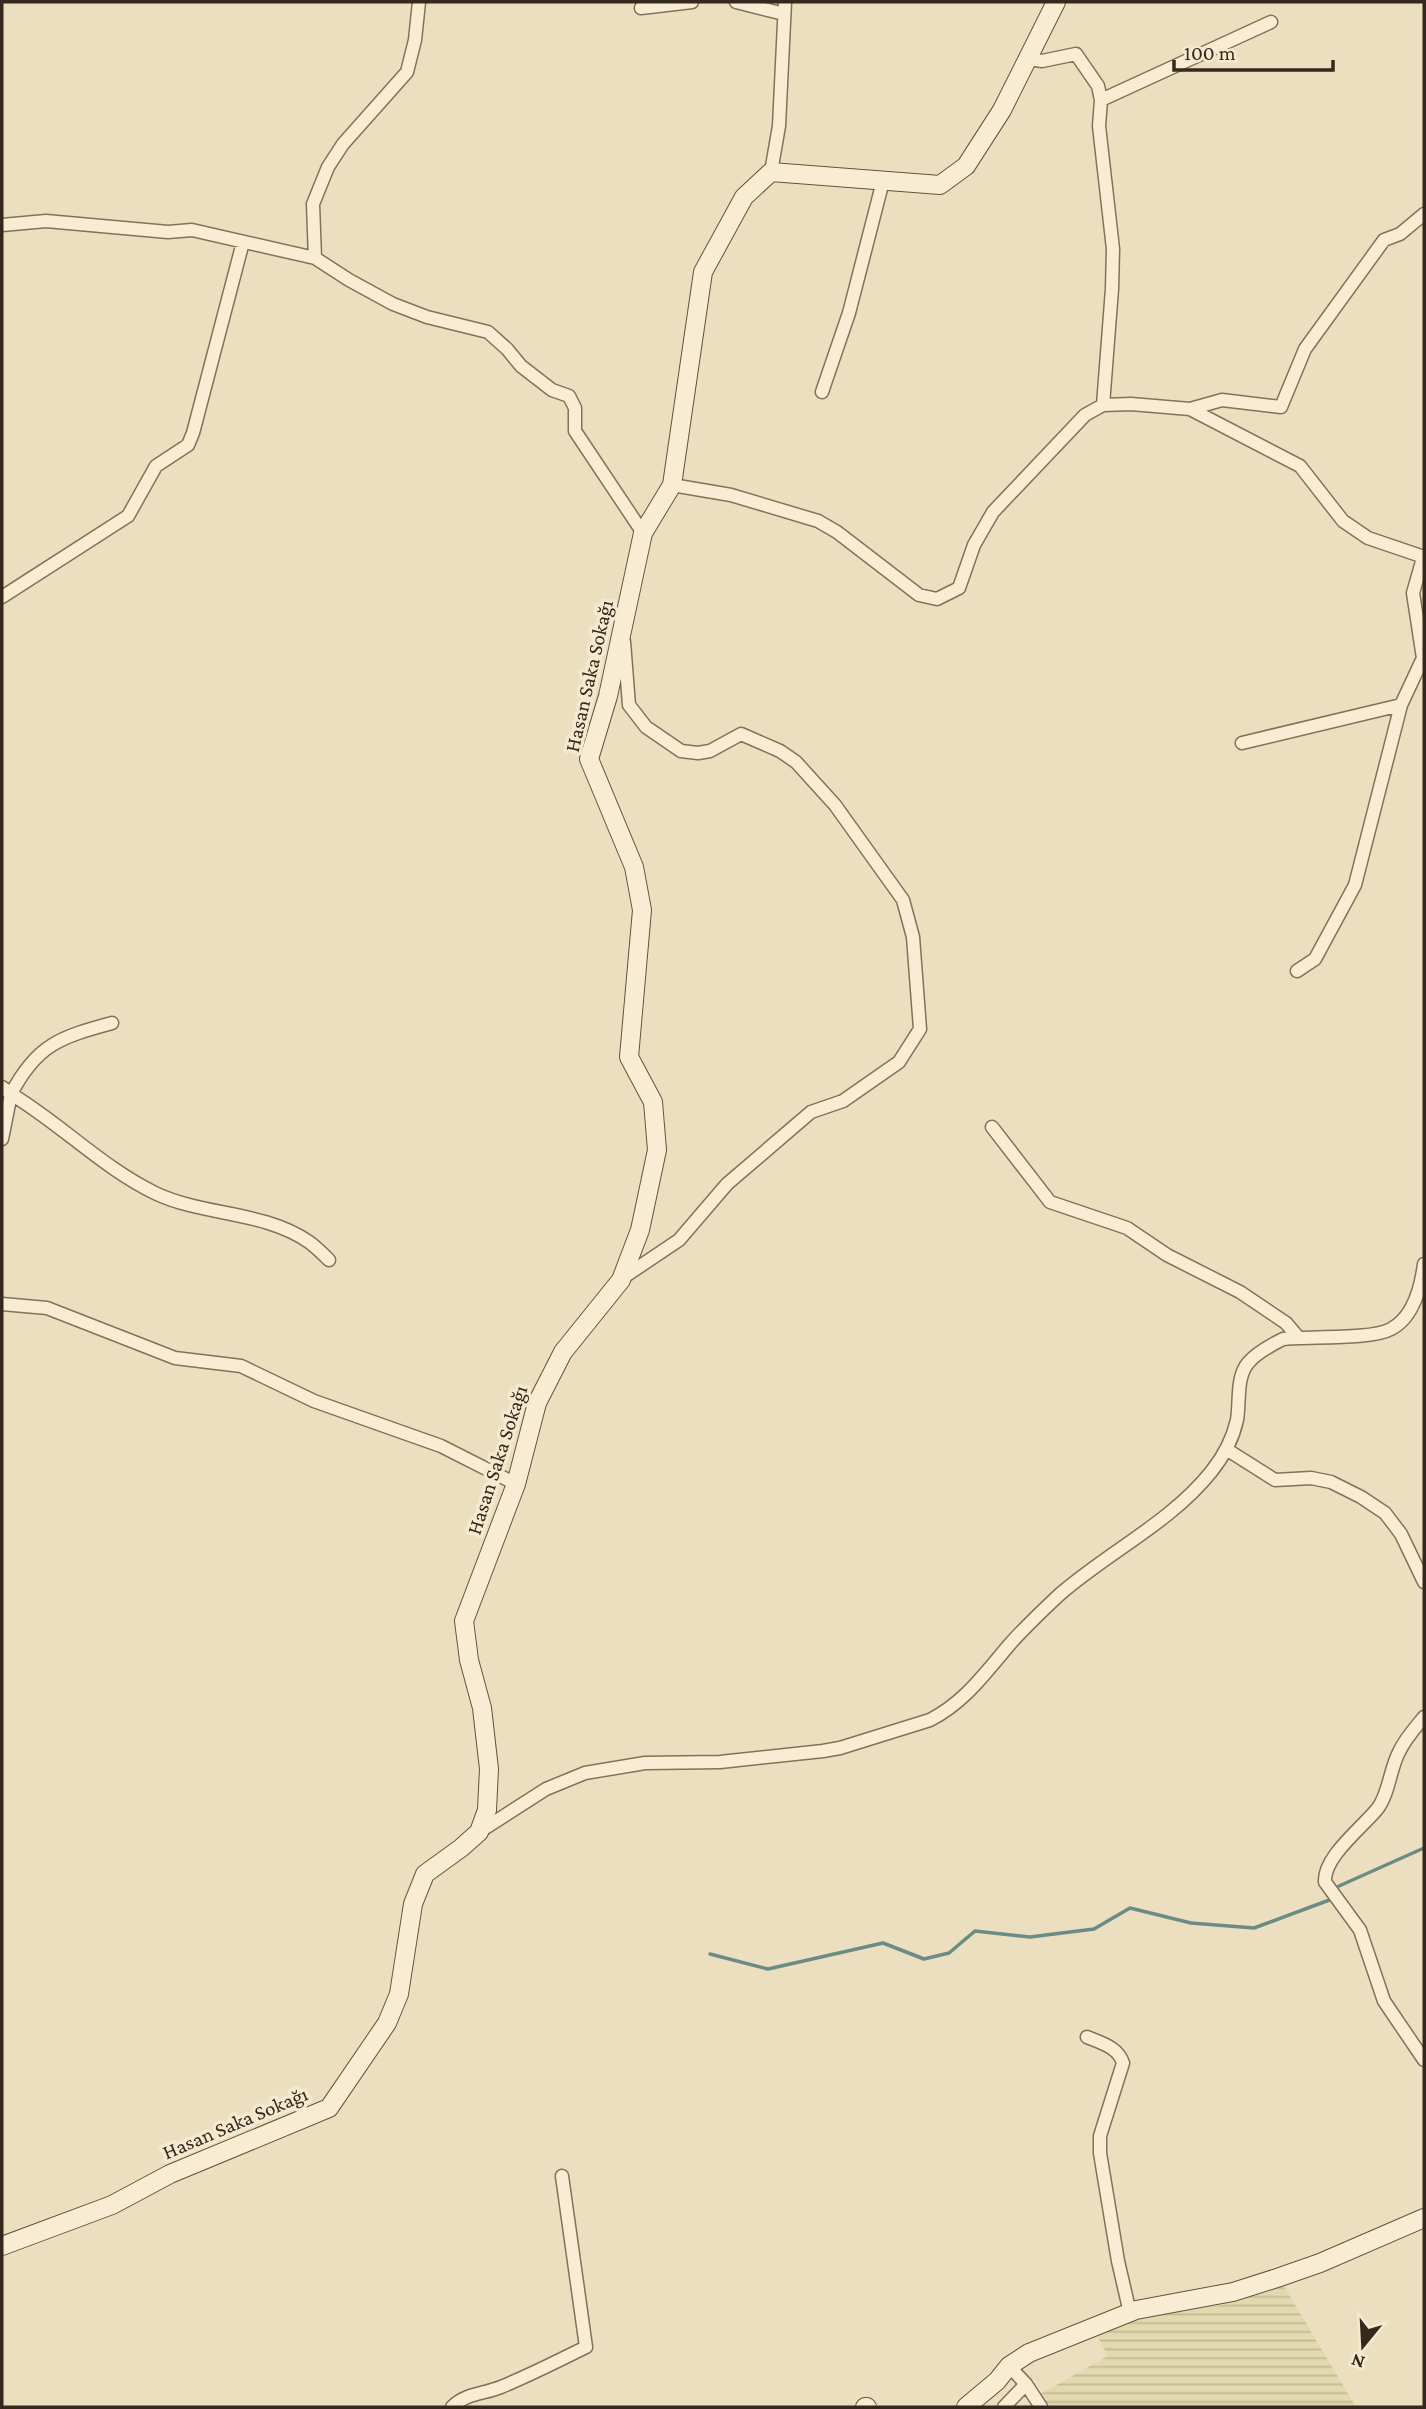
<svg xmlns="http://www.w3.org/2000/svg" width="1426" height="2409" font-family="'Crimson Pro',serif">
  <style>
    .farmland { fill: url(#farmland-rules) }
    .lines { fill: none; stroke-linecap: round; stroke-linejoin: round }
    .stream { stroke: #6a8c84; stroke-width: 3.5 }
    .street-casing { stroke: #857059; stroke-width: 15 }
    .secondary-casing { stroke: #67513c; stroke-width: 20 }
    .street { stroke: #f8edd3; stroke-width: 12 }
    .secondary { stroke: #f8edd3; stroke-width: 18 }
    .labels { text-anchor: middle; stroke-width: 7; stroke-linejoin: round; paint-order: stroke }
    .street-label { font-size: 21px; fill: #35281d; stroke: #f4eacf }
  </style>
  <defs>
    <pattern id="farmland-rules" width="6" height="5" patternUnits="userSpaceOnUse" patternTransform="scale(1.75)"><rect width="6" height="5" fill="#e2d9ae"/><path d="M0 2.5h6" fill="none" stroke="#c2ba95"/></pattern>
  </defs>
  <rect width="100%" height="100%" fill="#ecdfc0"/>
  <path class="farmland" d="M1282,2283L1356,2407H1050L1040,2394L1108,2356L1094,2330L1145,2314L1223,2305Z"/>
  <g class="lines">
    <path class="stream" d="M1339,1886L1424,1848
      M710,1954L768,1969L883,1943L924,1959L949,1953L975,1931L1030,1937L1094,1929L1130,1908L1191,1923L1254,1928L1332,1899"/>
    <g class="street-casing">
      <path id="street" d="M736,2L784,14
        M641,8L692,2
        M1028,59L1042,61L1076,54L1098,86L1101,100L1099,126L1113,249L1112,289L1103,405
        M1101,100L1271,22
        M771,172L779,126L785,2
        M1424,214L1400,234L1384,240L1305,349L1281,407L1222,400L1190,409L1300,466L1343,521L1368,538L1424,557
        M2,225L46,221L168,232L192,230L315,258L349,280L393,304L427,317L488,332L507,349L521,366L552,390L569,396L575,408V431L643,533
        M315,258L313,204L328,167L343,144L407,72L415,40L419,2
        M822,392L849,313L883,181
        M672,485L731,495L818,521L837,532L919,595L937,599L959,588L974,545L993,512L1085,415L1103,405L1131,404L1190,409
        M2,597L128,516L156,466L188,445L193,433L243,242
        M1242,743L1401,705
        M1297,971L1315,959L1355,885L1401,705L1423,658L1413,593L1423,558
        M112,1023C61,1037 37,1044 11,1094C61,1124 104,1169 157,1194C205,1216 264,1211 309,1242C316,1247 323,1254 329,1260
        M2,1087L11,1094L2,1139
        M992,1127L1050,1202L1127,1228L1167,1255L1240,1292L1286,1323L1298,1337
        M621,1279L679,1240L727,1184L811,1112L843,1101L899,1062L920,1029L913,937L903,900L835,805L796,762L780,751L741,734L710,751L698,753L681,751L646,727L629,705L624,642
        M2,1304L47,1308L175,1358L241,1366L314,1401L441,1446L516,1484
        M1226,1449L1275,1480L1311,1478L1331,1482L1361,1497L1385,1513L1401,1534L1424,1582
        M1424,1717C1415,1728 1405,1739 1399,1752C1390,1769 1389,1793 1378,1808C1363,1827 1323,1857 1325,1882L1360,1930L1384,2001L1424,2060
        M479,1832L546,1789L585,1773L645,1763L720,1762L823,1751L840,1748L930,1720C965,1702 985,1673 1010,1644C1025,1627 1042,1611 1059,1595C1108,1552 1170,1523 1211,1472C1223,1457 1233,1438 1237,1420C1240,1403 1236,1377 1248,1363C1256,1353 1271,1345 1283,1339C1309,1336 1371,1340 1391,1329C1414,1317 1421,1287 1424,1264
        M1087,2037C1101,2043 1118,2047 1123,2063L1100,2136V2153L1118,2261L1130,2313
        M1009,2366L1026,2384L1041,2407
        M452,2407C466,2393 484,2394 501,2387C530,2375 558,2361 586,2347L562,2176
        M1004,2407L1026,2384"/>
    </g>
    <g class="secondary-casing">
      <path id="secondary" d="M2,2246L112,2205L170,2174L329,2108L387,2023L399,1994L413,1904L425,1874L461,1848L479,1832L487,1810L489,1769L482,1708L469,1660L464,1621L516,1484L537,1403L563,1352L621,1280L640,1230L657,1150L653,1102L629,1057L642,910L634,867L589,759L608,696L643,533L672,485L703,272L744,197L771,172L940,185L966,166L1002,110L1056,2
        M865,2407H867
        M966,2407L997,2381L1009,2366L1029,2353L1136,2310L1233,2292L1277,2278L1320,2263L1424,2218"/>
    </g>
    <use href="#street" class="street"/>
    <use href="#secondary" class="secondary"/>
  </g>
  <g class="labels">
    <g class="street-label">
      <text transform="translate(589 676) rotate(-77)" y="7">Hasan Saka Sokağı</text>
      <text transform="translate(497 1460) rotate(-72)" y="7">Hasan Saka Sokağı</text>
      <text transform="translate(235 2123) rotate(-23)" y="7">Hasan Saka Sokağı</text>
    </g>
  </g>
  <rect width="1426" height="2409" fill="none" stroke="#35281d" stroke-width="7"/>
  <g transform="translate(1363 2346) rotate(198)" stroke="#f4eacf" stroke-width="5" paint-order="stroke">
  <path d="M0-5L12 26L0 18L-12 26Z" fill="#35281d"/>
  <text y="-10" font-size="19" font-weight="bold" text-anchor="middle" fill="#35281d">N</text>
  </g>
  <path d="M1174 60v10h159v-10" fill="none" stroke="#35281d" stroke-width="3.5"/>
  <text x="1184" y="60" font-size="21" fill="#35281d" stroke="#f4eacf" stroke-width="5" paint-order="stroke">100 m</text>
</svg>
